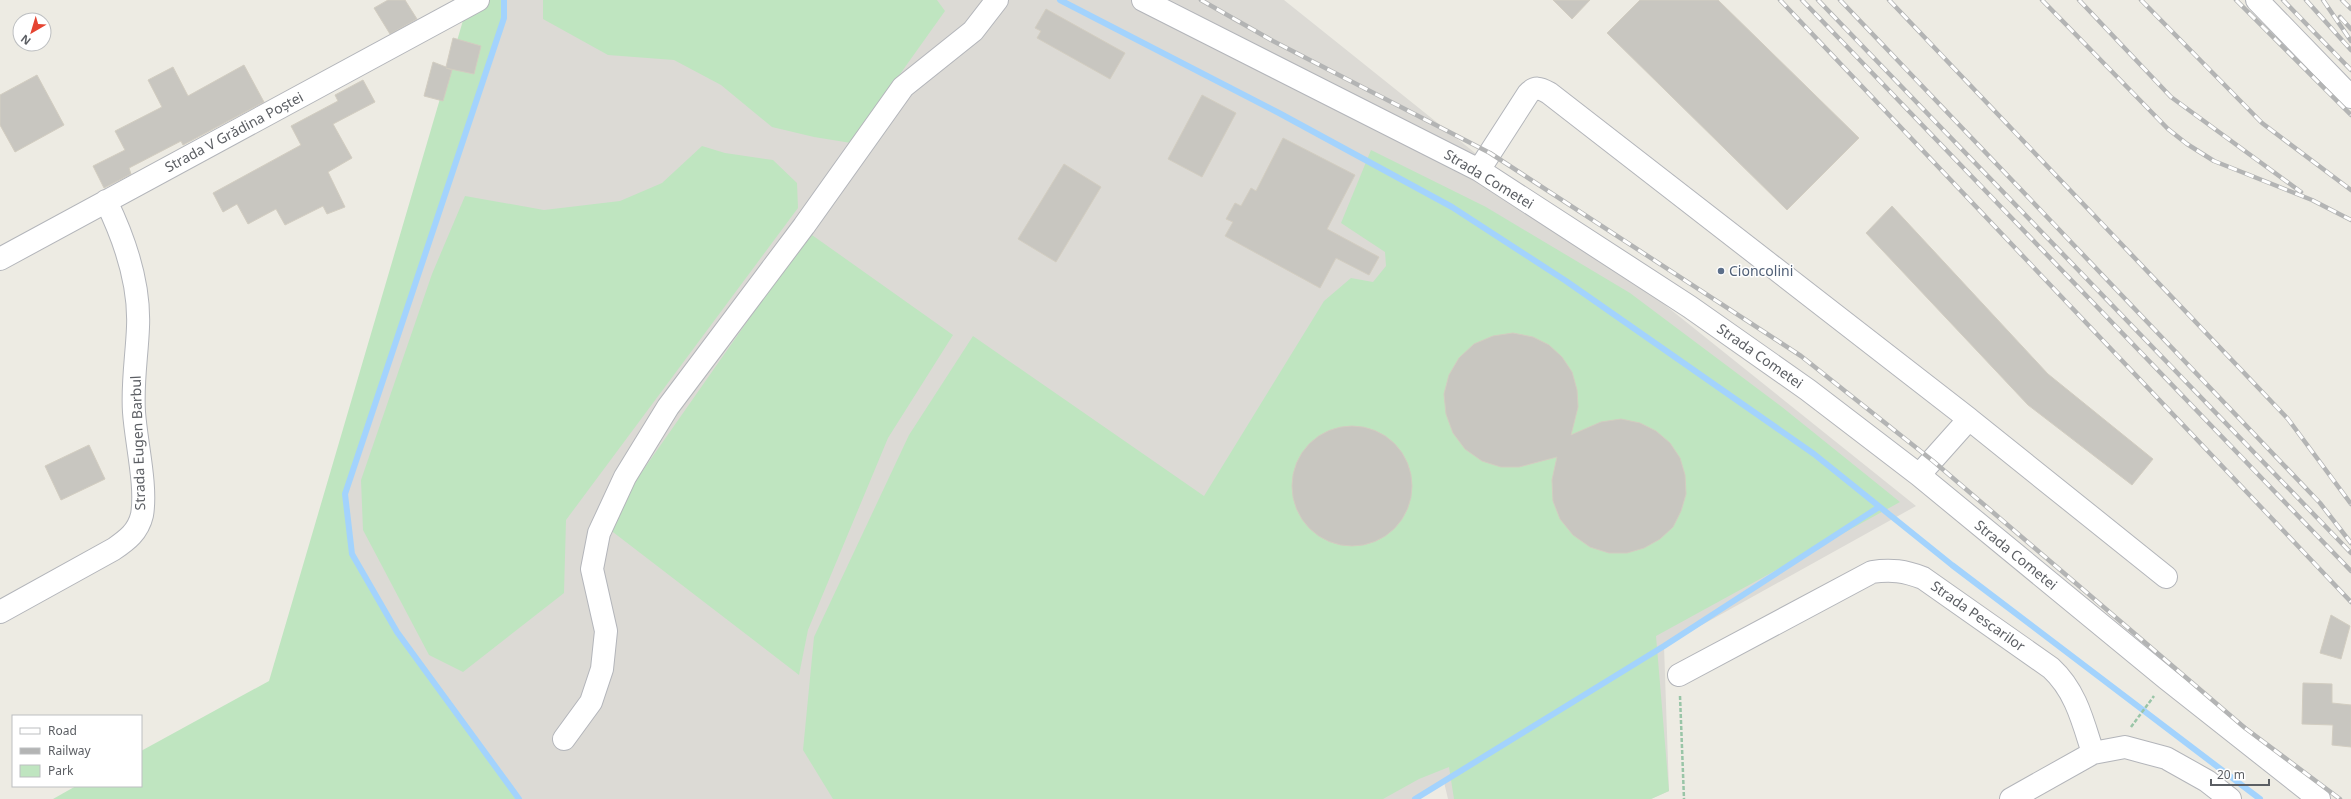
<svg xmlns="http://www.w3.org/2000/svg" width="2351" height="799" font-family="'Noto Sans',sans-serif">
  <style>
    .industrial { fill: #dcdad5 }
    .green { fill: #bfe5c0 }
    .lines { fill: none; stroke-linecap: round; stroke-linejoin: round }
    .stream { stroke: #a3d3fd; stroke-width: 6 }
    .building { fill: #c8c6c0; stroke: #d2cdc1 }
    .minor-casing { stroke: #b3b5ba; stroke-width: 24 }
    .path { stroke: #99c5a7; stroke-width: 2.5; stroke-dasharray: 4 2; stroke-linecap: butt }
    .minor { stroke: #fff; stroke-width: 22 }
    .rail-casing { stroke: #b3b4b4; stroke-width: 4.5 }
    .rail { stroke: #fff; stroke-width: 3; stroke-dasharray: 9; stroke-linecap: butt }
    .service-dot { fill: #5c6f8a; stroke: #fff; stroke-width: 1.5 }
    .labels { text-anchor: middle; stroke-width: 3; stroke-linejoin: round; paint-order: stroke }
    .street-label { font-size: 14px; fill: #5b5e63; stroke: #fff }
    .service-label { font-size: 14px; fill: #4e5e75; stroke: #fff; text-anchor: start }
  </style>
  <rect width="100%" height="100%" fill="#edebe3"/>
  <path class="industrial" d="M506,0H1284L1916,506L1664,646L1669,791L1651,799H1448L1444,782L1412,799H519L397,632L352,554L345,494L504,18Z"/>
  <path class="green" d="M469,0H506L504,18L345,494L352,554L397,632L519,799H53L76,786H141V751L269,681Z
    M543,0H937L945,11L851,143L814,137L772,127L721,85L674,60L608,55L543,19Z
    M702,146L725,153L773,160L797,183L798,208L566,520L564,593L463,672L429,655L363,530L361,480L432,274L465,196L544,210L620,201L662,183Z
    M1371,150L1486,207L1630,293L1782,407L1900,502L1656,636L1669,791L1651,799H1454L1449,767L1419,779L1383,799H833L803,750L814,637L909,435L973,336L1204,496L1324,301L1351,278L1373,282L1386,266L1385,252L1341,223Z
    M812,235L953,335L888,438L808,630L799,675L609,529L634,483L786,266Z"/>
  <g class="lines">
    <path class="stream" d="M504,0V18L345,494L352,554L397,632L519,799
      M1060,0L1279,113L1452,207L1566,281L1814,454L1952,565L2260,799
      M1415,799L1664,646L1879,507"/>
  </g>
  <path class="building" d="M388,0H405L417,19L390,34L374,8Z
    M1553,0H1590L1572,19Z
    M1640,0H1718L1859,138L1787,210L1607,33Z
    M1046,9L1125,53L1110,79L1037,38L1041,31L1035,28Z
    M453,38L481,46L474,74L446,68L452,70L443,101L424,96L433,62L446,67Z
    M244,65L264,102L183,145L181,141L129,168L131,174L104,188L93,166L125,150L115,131L162,107L148,80L173,67L188,96Z
    M37,75L64,125L15,152L0,125V95Z
    M363,80L375,102L333,124L352,158L328,172L345,207L327,214L323,206L285,225L276,209L248,224L237,204L223,212L213,193L301,145L291,126L338,101L335,95Z
    M1202,95L1236,113L1202,177L1168,159Z
    M1283,138L1355,175L1327,229L1379,257L1369,275L1336,258L1320,288L1225,236L1233,222L1226,219L1235,203L1241,206L1251,188L1256,191Z
    M1064,164L1101,187L1056,262L1018,239Z
    M1892,206L2048,374L2153,459L2132,485L2028,405L1866,233Z
    M1513,333L1533,337L1549,345L1562,357L1572,372L1577,390L1578,407L1571,435L1601,422L1621,419L1640,423L1656,431L1670,443L1680,458L1685,475L1686,494L1681,511L1673,527L1660,539L1644,548L1627,553H1609L1590,547L1573,535L1560,519L1553,501L1552,480L1557,457L1519,467H1501L1482,461L1465,449L1453,433L1446,414L1444,394L1449,375L1459,358L1474,344L1493,336Z
    M1292 486a60 60 0 1 1 120 0a60 60 0 1 1-120 0Z
    M89,445L105,479L61,500L45,466Z
    M2331,615L2350,626L2341,659L2320,653Z
    M2303,683L2332,684V703L2351,705V747L2332,745L2333,725L2302,724Z"/>
  <g class="lines">
    <g class="minor-casing">
      <path id="minor" d="M1143,0L1479,170L1690,307L1808,390L1919,475L2167,679L2319,799
        M2257,0L2351,97
        M1479,170L1528,94C1535,86 1540,88 1549,93L1969,419
        M0,259L478,0
        M1919,475L1969,419L2166,577
        M0,612L114,549C127,540 138,532 142,515C147,486 136,442 134,412C132,383 137,355 138,327C140,283 125,240 106,201
        M1679,675L1872,572C1891,569 1905,571 1923,578L2051,668C2076,691 2083,722 2093,753L2125,747L2166,758L2207,781L2230,799
        M564,739L591,702L602,669L606,631L592,569L599,533L625,477L668,407L804,226L903,87L973,31L997,0
        M2011,799L2093,753"/>
    </g>
    <path class="path" d="M1680,696L1684,799
      M2131,727L2154,696"/>
    <use href="#minor" class="minor"/>
    <g class="rail-casing">
      <path id="rail" d="M1201,0L1273,41L1490,153L1801,356L1933,461L2245,728L2340,799
        M1780,0L2351,602
        M1802,0L2351,571
        M1818,0L2351,553
        M1840,0L2320,503L2351,543
        M1889,0L2288,419L2351,504
        M2042,0L2168,129L2187,144L2214,161L2312,200L2351,220
        M2079,0L2171,97L2301,192
        M2141,0L2262,123L2351,190
        M2236,0L2351,115
        M2283,0L2351,70
        M2306,0L2351,50
        M2323,0L2351,41
        M2342,0L2351,9
        M2340,17L2351,29"/>
    </g>
    <use href="#rail" class="rail"/>
  </g>
  <circle class="service-dot" cx="1721" cy="271" r="4"/>
  <g class="labels">
    <g class="street-label">
      <text transform="translate(234 132) rotate(-28)" y="5">Strada V Grădina Poștei</text>
      <text transform="translate(1489 179) rotate(31)" y="5">Strada Cometei</text>
      <text transform="translate(1760 356) rotate(35)" y="5">Strada Cometei</text>
      <text transform="translate(138 443) rotate(-92)" y="5">Strada Eugen Barbul</text>
      <text transform="translate(2016 555) rotate(39)" y="5">Strada Cometei</text>
      <text transform="translate(1978 616) rotate(35)" y="5">Strada Pescarilor</text>
    </g>
    <g class="service-label">
      <text x="1729" y="276">Cioncolini</text>
    </g>
  </g>
  <rect x="12" y="715" width="130" height="72" fill="#ffffff" stroke="#bdbfc1"/>
  <rect x="20" y="728" width="20" height="6" fill="#ffffff" stroke="#bdbfc1"/>
  <text x="48" y="735" font-size="12" fill="#5b5e63">Road</text>
  <rect x="20" y="748" width="20" height="6" fill="#b3b4b4" stroke="#bdbfc1"/>
  <text x="48" y="755" font-size="12" fill="#5b5e63">Railway</text>
  <rect x="20" y="765" width="20" height="12" fill="#bfe5c0" stroke="#bdbfc1"/>
  <text x="48" y="775" font-size="12" fill="#5b5e63">Park</text>
  <g transform="translate(32 32) rotate(218)"><circle r="19" fill="#ffffff" stroke="#bdbfc1"/>
  <path d="M0-3L7 15L0 10L-7 15Z" fill="#e54431"/>
  <text y="-6" font-size="11" font-weight="bold" text-anchor="middle" fill="#5b5e63">N</text>
  </g>
  <path d="M2211 779v6h58v-6" fill="none" stroke="#5b5e63" stroke-width="2"/>
  <text x="2217" y="779" font-size="12" fill="#5b5e63" stroke="#ffffff" stroke-width="3" paint-order="stroke">20 m</text>
</svg>
